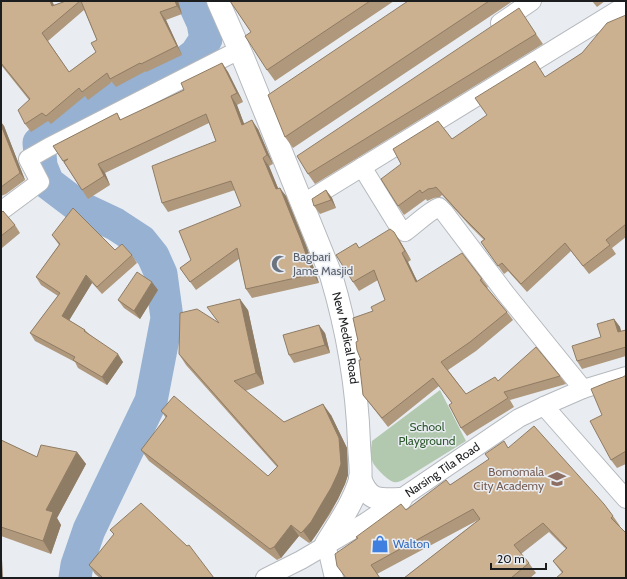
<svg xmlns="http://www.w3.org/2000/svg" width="627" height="579" font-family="Cabin,sans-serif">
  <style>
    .green { fill: #b2c9b0 }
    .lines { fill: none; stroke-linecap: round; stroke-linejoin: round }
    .river { stroke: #96b1d1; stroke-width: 33 }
    .minor-casing { stroke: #b5b9bd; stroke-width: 20 }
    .tertiary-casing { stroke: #b5b9bd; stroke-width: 24 }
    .minor { stroke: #fff; stroke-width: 18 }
    .tertiary { stroke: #fff; stroke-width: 22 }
    .wall { fill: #af987c; fill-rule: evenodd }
    .shaded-wall { fill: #8f7c65 }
    .building { fill: #ccb190; stroke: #8f7c65 }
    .labels { text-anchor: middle; stroke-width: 3; stroke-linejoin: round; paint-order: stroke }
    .worship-label { font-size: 12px; fill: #5b616d; stroke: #e9edf2; text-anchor: start }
    .street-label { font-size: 12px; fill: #1c1d1f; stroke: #e9edf2 }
    .park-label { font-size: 12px; fill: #2c572b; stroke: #e9edf2 }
    .education-label { font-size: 12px; fill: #785e54; stroke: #e9edf2; text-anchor: end }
    .shop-label { font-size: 12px; fill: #366cbe; stroke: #e9edf2; text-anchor: start }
  </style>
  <rect width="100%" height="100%" fill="#e9edf2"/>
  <path class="green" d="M440,390L466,441L403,480C400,481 397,483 394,482C388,481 376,468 373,463C370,456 371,448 372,441Z"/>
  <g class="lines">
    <path class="river" d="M75,578L77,565L89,530L151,401L167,318L161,274L153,256L141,241L115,224L81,208L48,183L41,166L39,143L51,132L71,120L174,71L196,54L206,39L203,23L193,1"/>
    <g class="minor-casing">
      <g id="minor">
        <path d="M500,23L532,1"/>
        <path d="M362,167L399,227L405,232C415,225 429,211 439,207L444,212L506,294L583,389"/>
        <path d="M302,204L626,5"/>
        <path d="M1,211L40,182L28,159L49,147L239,50"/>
        <path d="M544,406L626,499"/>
        <path d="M326,544L334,578"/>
        <path id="s1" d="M265,578L301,560L366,522L519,418L544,406L583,389L626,376"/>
      </g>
    </g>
    <g class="tertiary-casing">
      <g id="tertiary">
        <path id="s2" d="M218,1L244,60L331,275C348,332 357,384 359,443C359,452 362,472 360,480C353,503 339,523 326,544"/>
        <path d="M360,478C368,501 379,500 401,499"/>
      </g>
    </g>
    <use href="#minor" class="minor"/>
    <use href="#tertiary" class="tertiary"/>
  </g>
  <path class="wall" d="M1,1H52L54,5L66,1H178L182,14L166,20L182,55L146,72V71L116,87L112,82L88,100L85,96L51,124L48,121L31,132L25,124L29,100L1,65ZM84,10L97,40L96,52L69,72L48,41Z
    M230,1H394L275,81L267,70L251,32Z
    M408,1H513L293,148L285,137Z
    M592,1H605L597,7Z
    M626,15V237L612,248L616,254L589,274L571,251L527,292L508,271L504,274L481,242L484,240L469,225L442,195L440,197L434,198L427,201L426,199L404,215L398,206L452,139L582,53Z
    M525,18L543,44L315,184L308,174Z
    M222,63L228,72L243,102L237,105L244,124L258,129L273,164L269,166L278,188L286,196L307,248L319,283L252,298L246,289L239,259L196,290L180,268L191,260L241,206L235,190L168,212L162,203L216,141L209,123L105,173L110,185L88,199L53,146L117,113L121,120L184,90Z
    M1,122L4,126L25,180L6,194L1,196Z
    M326,190L332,198L336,208L320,214L314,206Z
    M1,213L15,225L20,233L2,248L1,247Z
    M52,235L115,250L132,255L137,263L102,294L92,283L69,320L85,330L88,333L123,362L107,385L78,368L75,362L35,341L30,333L58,296L41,285L36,277L59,245Z
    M400,241L411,260L408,262L417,281L482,279L488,287L487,288L507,312L513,320L476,351L448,370L466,394L498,381L560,376L566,384L510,400L514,407L467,436L461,428L452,403L439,386L388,427L363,395L361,360L358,341L373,311L385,300L378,280L359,291L353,282L360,248Z
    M158,290L140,319L124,308L118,300Z
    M248,310L264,384L245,391L284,422L331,415L347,448L348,475L345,484L338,499L330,514L318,532L311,542L309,543L299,536L281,558L277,560L149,461L141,450L166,418L161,411L268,476L277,467L186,365L179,354L219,323Z
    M614,319L620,327L621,331L626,330V356L582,369L577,361L601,337Z
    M325,333L330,353L294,363L289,355Z
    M626,375V464L617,468L611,460L602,415L623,377Z
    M1,440L37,457L77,452L86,464L57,518L61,525L51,554L1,536Z
    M508,448L613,516L620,526L562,573L553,561L566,549L549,532L521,554L529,563L536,573L530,578H404L480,519L377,574L346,578L406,510L450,485Z
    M110,530L214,578H100L95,574L89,565L114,535Z"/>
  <path class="shaded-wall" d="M50,1H52L58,14L52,6Z
    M175,1H178L182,14L177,6Z
    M160,12L166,20L182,55L177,46Z
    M222,63L228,72L243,102L237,93Z
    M231,96L237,105L248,134L242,125Z
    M252,120L258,129L273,164L267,155Z
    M1,122L4,126L25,180L20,173L1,125Z
    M263,158L269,166L282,198L276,189Z
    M98,164L105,173L110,185L104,176Z
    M280,188L286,196L307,248L319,283L313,274Z
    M326,190L332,198L336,208L331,200Z
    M394,232L400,241L411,260L405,251Z
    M402,253L408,262L422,291L416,282Z
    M86,275L92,283L67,324L62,316Z
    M152,282L158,290L140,319L134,311Z
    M240,299L248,310L264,384L256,373Z
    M614,319L620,327L623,340L618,332Z
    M319,325L325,333L330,353L325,345Z
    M118,354L123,362L107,385L102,377Z
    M323,404L331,415L347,448L348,475L345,484L338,499L318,532L311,542L303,531Z
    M77,452L86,464L57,518L61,525L51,554L43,541L46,510Z
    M291,525L299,536L281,558L274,547Z
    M1,557L2,559L3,578H1Z"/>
  <path class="building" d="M1,1H50L52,6L66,1H80L42,33L69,72L96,52L91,43L97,40L81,1H175L177,6L160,12L177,46L141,64L140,63L110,79L107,73L82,92L79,88L46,116L42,113L25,124L18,110L30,99L1,63Z
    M230,1H370L267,70L245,36L251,32Z
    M408,1H489L285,137L268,95Z
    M519,8L536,34L308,174L297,156Z
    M626,15V224L606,240L610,245L583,266L565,243L521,284L502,263L498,266L481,242L485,239L463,217L436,187L434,188L428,189L422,193L420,190L398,206L381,179L401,164L393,149L438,121L452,139L487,115L475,98L535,61L545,77L582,53L607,23Z
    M222,63L237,93L231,96L242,125L252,120L267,155L263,158L276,189L280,188L301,240L313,274L246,289L237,248L190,282L180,268L191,260L179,231L241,206L231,181L162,203L152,166L216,141L206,114L98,164L104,176L82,190L64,162L68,159L63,161L53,146L117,113L120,120L184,90L181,83Z
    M1,125L20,173L1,187Z
    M326,190L331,200L314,206L312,199Z
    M73,208L115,250L122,244L132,255L97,287L86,275L62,316L85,330L84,331L118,354L102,377L73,360L75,357L30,333L60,293L36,277L60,244L52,235Z
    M3,211L15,225L1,236V213Z
    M390,229L394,232L405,251L402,253L416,282L462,253L482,279L480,280L507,312L470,342L441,362L466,394L495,377L498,381L536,347L560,376L504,392L508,398L461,428L449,405L452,403L433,378L382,418L363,395L359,360H361L357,350L356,342L358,341L353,318L373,311L371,307L385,300L374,270L353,282L336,255L356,243L359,248Z
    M137,272L152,282L134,311L118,300Z
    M240,299L256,373L234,381L284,422L323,404L339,438L341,464L338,473L331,488L322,503L311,522L303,531L301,533L291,525L274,547L270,549L141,450L167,416L161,411L174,396L268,476L278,466L179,354L180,313L197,309L219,323L207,307Z
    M614,319L618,332L626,330V347L577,361L572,346L601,337L597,324Z
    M319,325L325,345L289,355L283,335Z
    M626,375V451L611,460L590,421L602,415L591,389L608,382L623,377Z
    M534,426L604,504L613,516L611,518L626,533V578H556L563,572L553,561L567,548L543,523L514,545L529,563L511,578H404L480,519L473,509L371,565L380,578H346L337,566L335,554L358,538L356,537L401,504L406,510L446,480L450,485L489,459L485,454L504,441L508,448Z
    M1,440L37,457L41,445L77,452L46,510L53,512L43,541L1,527Z
    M141,503L187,546L189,545L214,578H100L102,577L89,565L114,534L110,530Z"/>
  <defs>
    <g id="mosque-bare" transform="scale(1.38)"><path d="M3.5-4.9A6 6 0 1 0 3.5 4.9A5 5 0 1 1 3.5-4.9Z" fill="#6b7280" stroke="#e9edf2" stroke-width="2.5" paint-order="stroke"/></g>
    <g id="school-bare" transform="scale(1.38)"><path d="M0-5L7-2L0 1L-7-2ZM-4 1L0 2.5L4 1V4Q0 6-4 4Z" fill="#8d6e63" stroke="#e9edf2" stroke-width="2.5" paint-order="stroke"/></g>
    <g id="shop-bare" transform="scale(1.38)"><path d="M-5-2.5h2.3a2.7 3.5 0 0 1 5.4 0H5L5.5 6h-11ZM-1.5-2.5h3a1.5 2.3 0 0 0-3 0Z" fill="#3f7fe0" stroke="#e9edf2" stroke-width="2.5" paint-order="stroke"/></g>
  </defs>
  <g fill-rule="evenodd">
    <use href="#mosque-bare" x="280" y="264"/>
    <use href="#school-bare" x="557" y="479"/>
    <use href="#shop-bare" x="380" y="544"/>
  </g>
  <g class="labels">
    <g class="worship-label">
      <text x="293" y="261">Bagbari<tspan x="293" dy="14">Jame Masjid</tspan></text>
    </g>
    <g class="street-label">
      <text dy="4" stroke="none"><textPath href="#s2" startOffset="361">New Medical Road</textPath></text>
      <text dy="4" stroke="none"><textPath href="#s1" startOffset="208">Narsing Tila Road</textPath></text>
    </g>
    <g class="park-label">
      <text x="427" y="431">School<tspan x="427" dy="14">Playground</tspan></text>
    </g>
    <g class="education-label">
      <text x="544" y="476">Bornomala<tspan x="544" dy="14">City Academy</tspan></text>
    </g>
    <g class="shop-label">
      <text x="393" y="548">Walton</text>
    </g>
  </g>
  <rect width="627" height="579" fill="none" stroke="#1c1d1f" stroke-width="4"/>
  <path d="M491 563v6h55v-6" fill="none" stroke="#1c1d1f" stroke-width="2"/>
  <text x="497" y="563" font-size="12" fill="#1c1d1f" stroke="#e9edf2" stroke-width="3" paint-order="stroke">20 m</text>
</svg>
